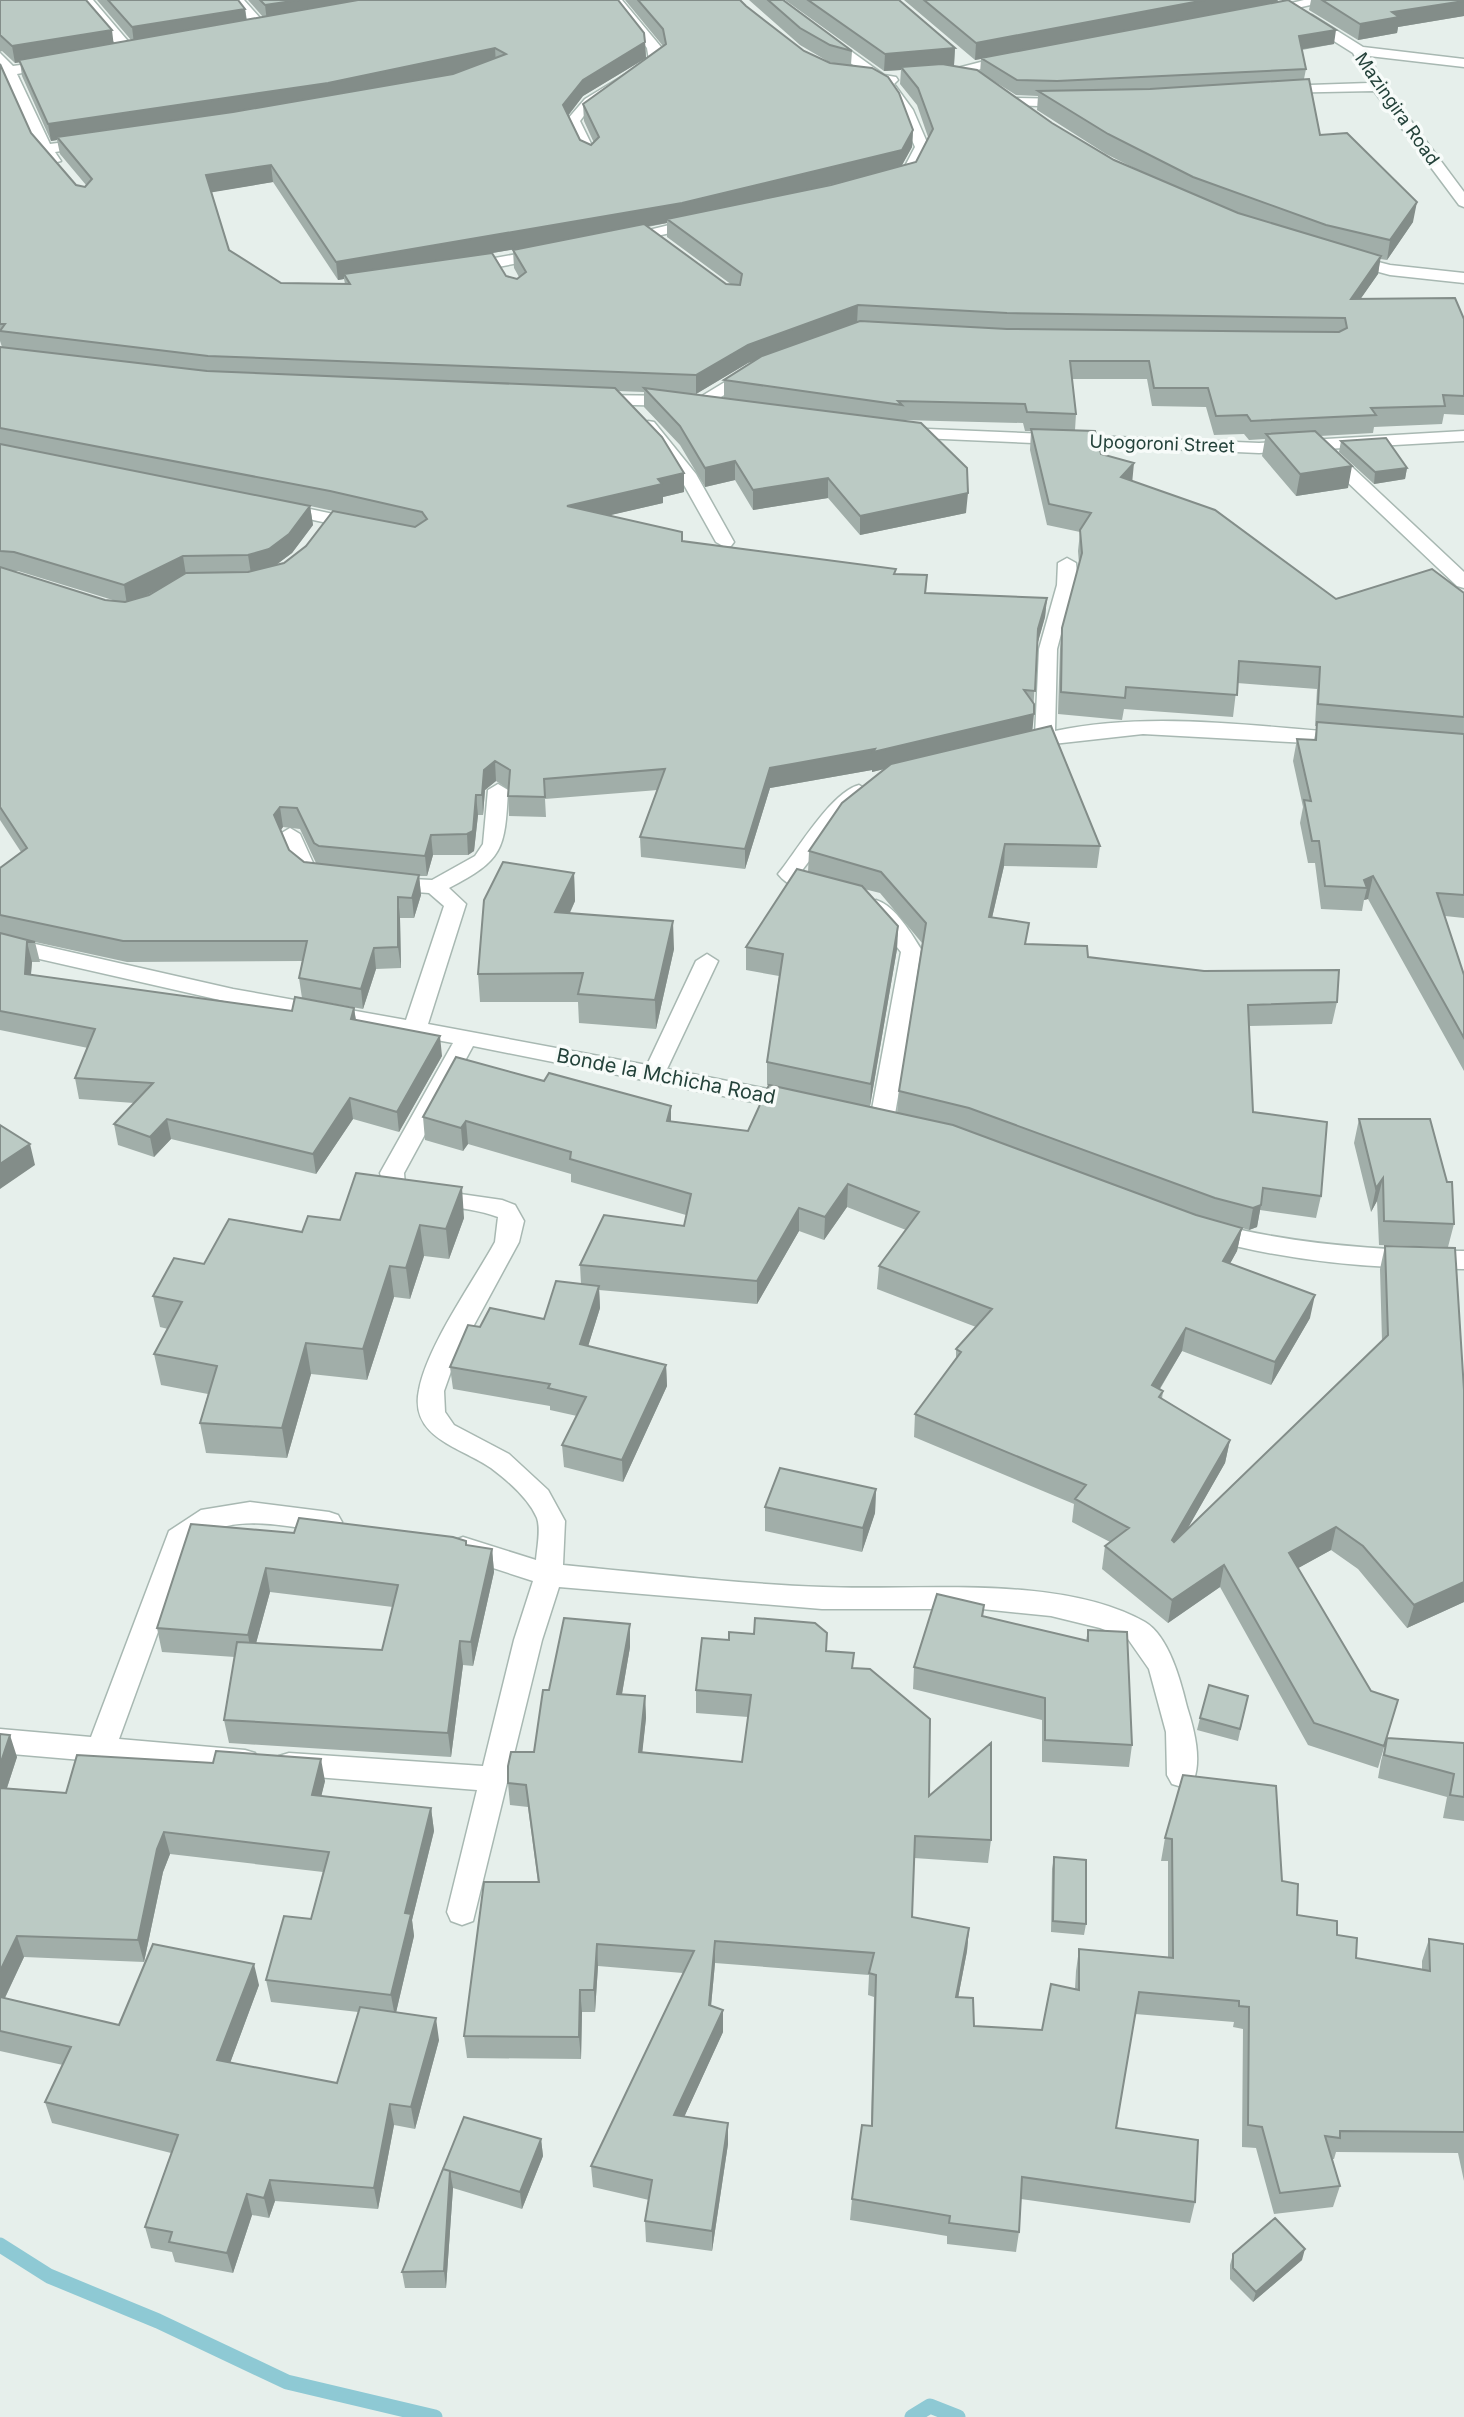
<svg xmlns="http://www.w3.org/2000/svg" width="1464" height="2417" font-family="Inter,sans-serif">
  <style>
    .lines { fill: none; stroke-linecap: round; stroke-linejoin: round }
    .stream { stroke: #8ec9d4; stroke-width: 15 }
    .minor-casing { stroke: #a8b8b2; stroke-width: 3 }
    .minor { fill: #fff; fill-rule: evenodd }
    .wall { fill: #a1aea9; fill-rule: evenodd }
    .shaded-wall { fill: #838d89 }
    .building { fill: #bbcac4; stroke: #838d89; stroke-width: 2 }
    .labels { text-anchor: middle; stroke-width: 7; stroke-linejoin: round; paint-order: stroke }
    .far-street-label { font-size: 18px; fill: #24423a; stroke: #f7fbf9 }
    .street-label { font-size: 20px; fill: #24423a; stroke: #f7fbf9 }
  </style>
  <rect width="100%" height="100%" fill="#e6efeb"/>
  <g class="lines">
    <path class="stream" d="M0,2245L49,2276L158,2321L287,2382L435,2417
      M912,2417L930,2406L958,2417"/>
    <g class="minor-casing">
      <path id="minor" d="M79,0H93L133,47V53H123Z
        M230,0H244L268,27V33H258Z
        M608,0H622L661,47L663,61L586,113L580,121L597,156L590,160L583,156L566,121L585,99L649,60L647,48Z
        M764,0H780L884,75L896,77L898,80L894,84L913,110L929,147L914,176L890,184L883,180L903,170L915,147L899,110L875,81Z
        M1304,0H1333L1265,15L1258,11Z
        M1302,15H1312L1363,47L1464,59V67L1369,56L1385,86L1464,192V207L1459,205L1374,91L1275,93V87L1280,86L1369,83L1353,53L1302,21Z
        M0,53L13,66L58,60V66L17,74L50,144L89,139L94,140V146L55,152L61,161L49,164L37,149L0,68Z
        M1012,54L1019,58L1017,61L941,78L934,74Z
        M1010,98L1068,99L1075,103L1068,107L1005,105V99Z
        M698,218L706,223L703,226L624,243L616,238Z
        M545,249L553,254L550,257L467,273L459,268L467,263Z
        M1347,254L1390,265L1464,273V283L1390,275L1342,262V256Z
        M753,365L761,370L759,374L706,406H694L692,402Z
        M598,395L677,396L685,401L677,406L592,404V396Z
        M648,421L654,422L696,474L734,542L731,546L725,547L716,542L679,476L639,426Z
        M903,428L1259,443L1464,431V441L1259,453L897,437V429Z
        M1329,450L1335,451L1464,572V588L1457,586L1323,459V451Z
        M282,503L366,521L369,525L360,530L276,512V504Z
        M1067,558L1076,563L1077,574L1057,649L1055,731C1149,711 1251,726 1346,733L1356,739L1346,745L1143,734L1017,748L1014,744L1017,740L1035,736L1039,649L1057,585L1058,563Z
        M498,784L508,790C505,850 503,860 449,888L466,904L428,1024L647,1065L696,961L707,954L718,961L667,1069L793,1094L805,1102L793,1110L473,1046L404,1173L405,1186L502,1200L515,1205L524,1221L519,1242L455,1360L444,1391L445,1412L454,1425L509,1454L548,1490L565,1521L563,1565C649,1573 736,1584 823,1587C918,1591 1060,1574 1145,1622C1169,1636 1181,1682 1187,1707C1194,1729 1203,1762 1192,1784L1182,1787L1172,1784L1167,1775L1166,1732L1149,1669L1128,1639L1100,1628L1051,1616L982,1609H822L559,1587L542,1640L473,1921L462,1925L451,1921L447,1912L477,1790L279,1774L275,1765L279,1756L289,1753L483,1766L514,1640L533,1581L453,1555L449,1548L453,1541L463,1537L536,1560C537,1548 541,1529 537,1518C529,1499 507,1480 491,1468C461,1447 409,1438 419,1390C427,1346 473,1282 495,1242L498,1217C462,1204 422,1207 386,1197L380,1173L453,1043L233,1003L0,950V936L233,989L406,1020L444,906L429,893L390,890L379,884L390,878L432,880L475,856L483,844L488,790Z
        M859,785L869,791L844,815L800,873L827,882L831,887L827,892C811,896 789,888 778,874L782,869C799,847 832,792 859,785Z
        M290,828L300,834L314,865L333,877L329,882L322,883L298,873L280,834Z
        M876,900C896,906 912,935 923,952L894,1120L882,1128L870,1120L901,952L865,907Z
        M1210,1223C1294,1244 1378,1251 1464,1251V1269C1375,1269 1287,1262 1201,1237L1198,1231L1201,1225Z
        M250,1502L329,1512L338,1515L342,1522L338,1529C326,1533 314,1530 301,1528C261,1522 222,1517 190,1544L119,1739L245,1750L255,1753L259,1762L255,1771L245,1774L0,1753V1729L91,1737L169,1531L201,1510Z"/>
    </g>
    <use href="#minor" class="minor"/>
  </g>
  <path class="wall" d="M0,0L114,43L131,40L97,0H238L245,9L247,20L263,17L248,0H618L645,42L646,58L583,96L568,116L580,140L591,145L594,143L584,121L583,104L663,46L625,0H740L746,6L804,51L830,63H834L829,62L800,45L749,0H783L852,51L851,65L913,130L912,147L902,165L916,162L928,137L917,105L900,84L901,70L884,71L785,0H899L955,48L954,65L949,66L980,73L981,59L975,60L904,0H1278L1277,2L1334,44L1302,50L1306,69L1304,79L1320,135L1413,222L1387,260L1380,259L1378,274L1360,299L1464,319V415L1444,414L1442,424L1374,427L1373,433L1320,436L1348,488L1296,496L1262,456L1265,439L1249,440L1244,434L1214,435L1206,407L1152,406L1147,379H1072L1076,414L1075,430L1133,481L1336,599L1464,593V918L1445,916L1464,975V1071L1368,899L1364,900L1362,911L1321,909L1315,863H1308L1300,823L1303,807L1293,761L1297,739L1314,740L1317,726H1315L1317,689L1237,683L1233,717L1124,709L1122,720L1058,714L1060,649L1062,628L1079,564L1078,551L1080,532L1047,525L1030,450L1031,431H1025L1023,423L901,420L966,513L860,535L828,498L753,510L735,480L705,487L680,445L644,407V392L617,391L684,473V492L663,497V503L610,515L682,541L896,574L927,575L926,593L1047,598L1045,617L1037,645L1032,731L1100,846L1097,868L1004,866L992,918L1027,945L1088,957L1337,1002L1332,1024L1249,1026L1253,1112L1321,1196L1316,1218L1260,1210L1257,1227L1249,1230L1242,1228L1237,1251L1230,1263L1310,1318L1271,1385L1182,1351L1160,1389L1163,1391L1162,1399L1230,1440L1225,1463L1187,1529L1382,1341L1380,1269L1385,1246L1464,1390V1602L1407,1628L1358,1569L1331,1550L1298,1568L1371,1691L1398,1700L1378,1768L1308,1745L1220,1587L1168,1623L1102,1569L1105,1546L1110,1542L1072,1522L1074,1504L914,1437L915,1414L956,1360V1349L976,1327L877,1289L879,1266L906,1230L847,1207L824,1240L799,1231L757,1304L599,1290L600,1308L588,1346L666,1365L667,1386L623,1482L564,1467L562,1445L577,1416L550,1410V1406L453,1389L450,1367L480,1327L544,1319L581,1284L580,1265L684,1226L686,1215L571,1182V1174L468,1144L463,1151L425,1140L423,1117L671,1121L748,1131L769,1085H767V1062L779,976L746,970V947L808,872L809,851L884,769L872,772V770L770,788L745,869L641,857L640,837L658,790L545,799L546,817L509,816L508,789L496,781L485,790L483,815H478L474,851L468,855H433L427,876H419L421,895L414,918H400L401,968L376,969L363,1009L302,998L299,978L302,961L127,962L35,942L40,962H32L31,975L292,1011L354,1008L356,1020L442,1056L399,1132L353,1119L316,1174L171,1139L154,1157L118,1145L114,1124L134,1103L79,1099L75,1078L88,1048L0,1030V868L21,852L0,820V347H2L0,341V64L31,133L76,185L85,187L86,185L60,154L57,140L51,141L22,76L20,62L15,63L2,51L0,52ZM984,75L1016,95L1038,96L1037,110L1106,154L1146,174L1114,160L1052,123ZM855,179L831,185L808,190ZM273,182L338,280L344,279L345,284L281,283L229,250L211,192ZM667,223V237L732,285L726,284L648,227ZM523,248L513,250L514,268L519,277L517,279L506,276L492,253ZM756,360L724,380V398L683,393L696,394L748,363ZM310,506L352,515L284,563L277,564L292,553L313,525ZM12,571H18L116,601L105,600ZM283,827L300,829L316,863L304,862L289,850L281,830ZM864,889L880,893L922,943L899,1091L897,1113L870,1106L897,949L898,926Z
    M1311,0H1464V16L1398,27L1397,33L1358,40L1309,10Z
    M1341,441L1407,468L1405,479L1374,484L1339,452Z
    M574,873L575,901L570,913L674,949L656,1029L579,1023L578,1002H480L478,974Z
    M1359,1119L1447,1182L1454,1224L1448,1247L1379,1245L1377,1201L1371,1212L1354,1143Z
    M464,1218L449,1259L424,1256L410,1299L394,1297L367,1380L311,1374L287,1458L206,1453L200,1423L208,1394L161,1385L154,1354L168,1329L160,1327L153,1296L204,1264L340,1220Z
    M876,1489L875,1513L862,1552L765,1531V1507Z
    M294,1533L466,1541L467,1545L492,1549L494,1572L473,1666L463,1665L451,1757L229,1743L224,1720L235,1657L162,1652L157,1628ZM270,1592L393,1607L382,1650L256,1643Z
    M984,1605L983,1616L1086,1641L1088,1630L1132,1745L1129,1767L1042,1762V1720L913,1689L914,1667Z
    M630,1647L622,1694L645,1696L646,1718L642,1752L742,1762L748,1717L696,1713V1690L826,1651L853,1668L929,1796L991,1840L988,1863L914,1858L912,1917L969,1928L967,1951L958,1998L974,2026L1042,2030L1075,1989L1076,1971L1079,1949L1168,1957V1861H1161L1165,1838L1183,1775L1282,1881L1297,1915L1337,1935L1356,1958L1422,1969V1961L1429,1939L1464,1944V2181L1458,2153L1336,2152L1334,2159H1332L1340,2186L1333,2207L1274,2214L1256,2148L1242,2147L1243,2029L1233,2027L1234,2022L1135,2014L1116,2128L1195,2202L1190,2223L1021,2199L1019,2232L1016,2252L947,2244V2236L850,2220L852,2199L871,2126L874,1997L868,1995L869,1975L715,1963L711,2006L723,2032L684,2117L728,2123V2144L712,2251L646,2242L645,2221L649,2200L593,2187L591,2166L683,1973L598,1966L595,2012H582L581,2059L467,2058L464,2036L538,1882L528,1807L510,1805L508,1783L534,1752L549,1690Z
    M1248,1696L1238,1741L1197,1730L1200,1718Z
    M0,1734L17,1757L7,1788L66,1793L325,1781L321,1796L431,1808L434,1831L412,1920L414,1936L396,2012L439,2040L415,2129L394,2125L378,2209L275,2201L269,2218L252,2215L233,2273L175,2262L172,2252L151,2248L145,2227L171,2153L52,2123L45,2102L63,2065L0,2051ZM170,1854L323,1872L311,1919L266,1980L271,2002L358,2012L337,2083L230,2063L259,1985L119,2025L5,1998L24,1957L144,1962L163,1872Z
    M1387,1738L1464,1743V1821L1443,1818L1447,1797L1378,1778L1381,1761Z
    M1054,1857L1086,1924L1084,1935L1051,1932L1052,1869Z
    M464,2117L541,2139L543,2156L522,2209L453,2188L446,2288H405L402,2272Z
    M1233,2254L1302,2260L1253,2302L1230,2279V2265Z"/>
  <path class="shaded-wall" d="M299,0H400L267,22L265,5Z
    M1205,0H1278L1276,2L975,60L976,43Z
    M1464,1V16L1398,27L1397,33L1358,40L1360,24L1392,12Z
    M245,9L247,25L134,44L132,27Z
    M112,30L114,47L15,63L12,46Z
    M1336,30L1334,44L1297,50L1299,36Z
    M645,42L646,58L583,96L563,122V105L583,80Z
    M495,48L496,65L330,100L57,137V140L51,141L48,124Z
    M955,48L954,65L903,69L901,67V70L884,71L885,54Z
    M913,130L912,147L901,167L682,221L667,219V223L347,278L344,274V279L338,280L336,262Z
    M271,165L273,182L208,193L206,175Z
    M1417,202L1413,222L1387,260L1390,240Z
    M1381,256L1378,274L1348,317L1351,299Z
    M858,305L857,323L748,363L696,394V375L748,345Z
    M735,461V480L705,487V468Z
    M1134,463L1132,484L1121,477Z
    M1352,466L1348,488L1296,496L1300,474Z
    M1407,468L1405,479L1374,484L1375,472Z
    M684,473V492L663,497V503L568,525L567,506L658,479Z
    M828,478V498L753,510V490Z
    M968,493L966,513L860,535V516Z
    M310,506L313,525L292,553L272,568L251,574L248,555Z
    M183,556L186,575L127,605L124,585Z
    M1047,598L1045,617L1036,649L1038,629Z
    M1034,714L1032,734L872,772V770L770,788L745,869V849L770,768Z
    M495,761L496,781L485,790L483,815L482,795L484,770Z
    M476,795L478,815L474,851L468,855L467,834Z
    M280,807L283,827L277,835L274,815Z
    M431,835L433,855L427,876L425,856Z
    M1005,844L1004,866L987,939L989,917Z
    M574,873L575,901L557,940L555,912Z
    M419,875L421,895L414,918L412,898Z
    M1373,876L1368,899L1364,900L1367,888L1364,880Z
    M398,897L400,918L401,968L398,947Z
    M673,921L674,949L656,1029L655,1000Z
    M898,926L897,949L870,1106L871,1084Z
    M27,942L32,962L29,994L25,974Z
    M374,948L376,969L363,1009L361,989Z
    M354,1008L357,1029L351,1019Z
    M440,1036L442,1056L399,1132L397,1112Z
    M350,1098L353,1119L316,1174L313,1154Z
    M671,1106V1129L667,1121Z
    M167,1119L171,1139L154,1157L150,1137Z
    M466,1121L468,1144L463,1151L461,1128Z
    M30,1144L35,1165L0,1189V1164Z
    M1383,1178L1377,1201L1371,1212L1376,1188Z
    M848,1184L847,1207L824,1240L825,1217Z
    M462,1187L464,1218L449,1259L446,1229Z
    M1261,1205L1257,1227L1249,1230L1253,1208Z
    M799,1208V1231L757,1304V1281Z
    M420,1225L424,1256L410,1299L406,1268Z
    M1242,1228L1237,1251L1219,1284L1223,1261Z
    M390,1266L394,1297L367,1380L363,1349Z
    M599,1286L600,1308L582,1366L580,1344Z
    M1315,1295L1310,1318L1271,1385L1275,1362Z
    M1186,1328L1182,1351L1148,1408L1152,1385Z
    M306,1343L311,1374L287,1458L282,1428Z
    M666,1365L667,1386L623,1482L622,1460Z
    M1230,1440L1225,1463L1168,1563L1172,1540Z
    M876,1489L875,1513L862,1552L863,1528Z
    M1336,1527L1331,1550L1284,1576L1289,1553Z
    M492,1549L494,1572L473,1666L471,1642Z
    M1224,1565L1220,1587L1168,1623L1172,1600Z
    M266,1568L270,1592L252,1658L248,1635Z
    M1464,1582V1602L1407,1628L1414,1605Z
    M630,1624V1647L618,1717L617,1694Z
    M460,1641L463,1665L451,1757L448,1733Z
    M645,1696L646,1718L640,1774L639,1752Z
    M10,1735L17,1757L0,1809V1765Z
    M321,1759L325,1781L316,1818L312,1795Z
    M431,1808L434,1831L412,1920L414,1936L395,2017L391,1995L405,1913Z
    M164,1832L170,1854L163,1872L144,1962L138,1940L157,1849Z
    M969,1928L967,1951L954,2019L956,1997Z
    M17,1936L24,1957L0,2008V1971Z
    M715,1941V1963L709,2027V2005Z
    M597,1944L598,1966L595,2012L594,1990Z
    M254,1964L259,1985L223,2082L217,2060Z
    M580,1990L582,2012L581,2059L579,2037Z
    M723,2010V2032L675,2137L674,2115Z
    M436,2018L439,2040L415,2129L411,2107Z
    M390,2104L394,2125L378,2209L374,2188Z
    M728,2123V2144L712,2251V2231Z
    M541,2139L543,2156L522,2209L520,2192Z
    M450,2171L453,2188L446,2288L444,2271Z
    M270,2180L275,2201L269,2218L264,2198Z
    M247,2194L252,2215L233,2273L227,2253Z
    M1305,2249L1302,2260L1253,2302L1256,2292Z"/>
  <path class="building" d="M0,0H86L112,30L12,46L0,35Z
    M108,0H238L245,9L132,27Z
    M260,0H299L265,5Z
    M358,0H618L644,33L645,42L583,80L563,105L580,140L591,145L599,137L583,104L666,44L663,29L638,0H740L746,6L804,51L830,63L872,68L888,77L899,93L913,130L902,150L682,203L336,262L271,165L206,175L229,250L281,283L350,284L344,274L492,253L506,276L517,279L526,272L513,250L644,224L726,284L740,285L742,274L667,219L831,185L916,162L933,129L918,88L901,67L942,64L977,70L1052,123L1114,160L1238,213L1381,256L1351,299L1455,298L1464,319V396L1443,395L1445,406L1371,408L1376,415L1251,421L1247,415L1216,416L1208,388H1154L1149,361H1070L1076,414L1027,412L1025,404L898,401L902,405L724,380L762,356L860,321L1007,329L1339,332L1347,328L1345,318L1007,313L858,305L748,345L696,375L208,356L0,331L5,324H0V64L31,133L76,185L85,187L92,179L57,137L233,112L453,74L506,54L495,48L328,83L48,124L19,60Z
    M768,0H783L852,51L830,45L800,28Z
    M808,0H899L955,48L885,54Z
    M924,0H1205L976,43Z
    M1288,0L1336,30L1299,36L1306,69L1057,81L1017,80L981,58Z
    M1322,0H1464V1L1392,12L1399,17L1360,24Z
    M1309,79L1320,135L1347,133L1417,202L1390,240L1326,225L1193,177L1108,134L1038,91L1150,89Z
    M0,347L207,371L615,388L662,437L684,473L658,479L662,484L567,506L682,532V541L896,569L894,574L927,575L925,593L1047,598L1038,629L1035,691L1024,690L1034,704V714L873,752L875,749L770,768L745,849L640,837L665,769L544,779L545,797L508,796L510,770L495,761L484,770L482,795H476L473,831L467,834L431,835L425,856L319,846L314,843L297,808L280,807L274,815L289,850L304,862L419,875L412,898L398,897V947L374,948L361,989L299,978L307,941H123L0,915V868L27,848L0,807V567L105,600L125,602L149,595L186,573L248,572L284,563L306,546L333,511L415,527L427,519L422,512L330,491L0,428Z
    M644,388L921,423L967,468L968,493L860,516L828,478L753,490L735,461L705,468L680,426Z
    M1031,429L1095,431L1101,454L1134,463L1121,477L1215,510L1336,599L1432,569L1464,593V717L1318,704L1320,667L1239,661L1237,695L1126,687L1125,698L1061,692L1062,628L1082,553L1080,530L1091,513L1049,504Z
    M1315,431L1352,466L1300,474L1266,434Z
    M1386,438L1407,468L1375,472L1341,441Z
    M0,444L310,506L289,534L269,549L248,555L183,556L124,585L14,552L0,551Z
    M1317,722L1464,734V895L1437,893L1464,975V1038L1373,876L1364,880L1367,888L1325,886L1319,841H1312L1304,800L1311,801L1297,739L1316,740Z
    M1051,726L1100,846L1005,844L989,917L1029,923L1025,944L1087,946L1088,957L1204,971L1339,970L1337,1002L1248,1005L1253,1112L1327,1122L1321,1196L1263,1188L1261,1205L1253,1208L1215,1198L969,1108L899,1091L926,923L881,872L809,851L842,803L891,764Z
    M503,862L574,873L555,912L673,921L655,1000L578,994L583,973L478,974L484,900Z
    M797,869L862,886L898,926L871,1084L767,1062L783,954L746,947Z
    M0,933L35,942H27L25,974L292,1011L295,997L354,1008L351,1019L440,1036L397,1112L350,1098L313,1154L167,1119L150,1137L114,1124L153,1083L75,1078L95,1029L0,1011Z
    M456,1057L544,1081L549,1073L671,1106L667,1121L748,1131L769,1085L953,1125L1196,1215L1242,1228L1223,1261L1315,1295L1275,1362L1186,1328L1152,1385L1163,1391L1159,1397L1230,1440L1172,1540L1174,1542L1388,1335L1385,1246L1455,1248L1464,1390V1582L1414,1605L1363,1546L1336,1527L1289,1553L1371,1691L1398,1700L1384,1746L1314,1723L1224,1565L1172,1600L1105,1546L1129,1528L1075,1499L1086,1485L915,1414L961,1352L956,1349L992,1309L879,1266L919,1212L848,1184L825,1217L799,1208L757,1281L580,1265L604,1215L684,1226L691,1194L570,1159L571,1152L466,1121L461,1128L423,1117Z
    M1359,1119H1430L1447,1182H1452L1454,1224L1384,1221L1383,1178L1376,1188Z
    M0,1125L30,1144L0,1164Z
    M356,1173L462,1187L446,1229L420,1225L406,1268L390,1266L363,1349L306,1343L282,1428L200,1423L217,1366L154,1354L182,1302L153,1296L174,1258L204,1264L229,1219L302,1232L308,1216L340,1220Z
    M556,1281L599,1286L580,1344L666,1365L622,1460L562,1445L586,1397L548,1388L550,1384L450,1367L468,1325L480,1327L490,1308L544,1319Z
    M780,1468L876,1489L863,1528L765,1507Z
    M299,1518L453,1537L466,1541V1545L492,1549L471,1642L460,1641L448,1733L224,1720L237,1642L382,1650L398,1585L266,1568L248,1635L157,1628L191,1524L294,1533Z
    M937,1594L984,1605L982,1616L1088,1641V1630L1127,1632L1132,1745L1045,1740V1698L914,1667Z
    M564,1618L630,1624L617,1694L645,1696L639,1752L742,1762L751,1695L696,1690L702,1638L729,1640V1632L754,1634L755,1618L815,1623L827,1633L826,1651L854,1653L852,1668L870,1669L930,1719L929,1796L991,1743V1840L915,1836L912,1917L969,1928L956,1997L973,1998L974,2026L1042,2030L1051,1984L1079,1990V1949L1173,1958L1172,1839L1165,1838L1183,1775L1276,1786L1282,1881L1298,1884L1297,1915L1337,1921V1935L1357,1938L1356,1958L1430,1971L1429,1939L1464,1944V2132L1340,2131V2138L1325,2136L1340,2186L1280,2193L1262,2127L1248,2125L1249,2007L1239,2006V2001L1139,1992L1116,2128L1198,2140L1195,2202L1022,2177L1019,2232L949,2223L950,2216L852,2199L862,2125L872,2126L876,1975L869,1973L874,1953L715,1941L709,2005L723,2010L674,2115L728,2123L712,2231L645,2221L652,2180L591,2166L694,1951L597,1944L594,1990H580L579,2037L464,2036L484,1882H539L526,1785L508,1783V1766L511,1752H534L543,1690H549Z
    M1209,1685L1248,1696L1240,1729L1200,1718Z
    M0,1734L10,1735L0,1765Z
    M1387,1738L1464,1743V1797L1450,1795L1454,1774L1384,1755Z
    M216,1751L321,1759L312,1795L431,1808L405,1913L411,1914L391,1995L266,1980L284,1916L311,1919L329,1852L164,1832L157,1849L138,1940L17,1936L0,1971V1788L66,1793L77,1755L213,1763Z
    M1054,1857L1086,1860V1924L1053,1921Z
    M153,1944L254,1964L217,2060L337,2083L360,2007L436,2018L411,2107L390,2104L374,2188L270,2180L264,2198L247,2194L227,2253L169,2242L172,2232L145,2227L178,2135L45,2102L71,2047L0,2031V1997L119,2025Z
    M464,2117L541,2139L520,2192L450,2171L444,2271L402,2272L443,2169L450,2171L443,2169Z
    M1275,2218L1305,2249L1256,2292L1233,2268V2254Z"/>
  <g class="labels">
    <g class="far-street-label">
      <text transform="translate(1397 109) rotate(55)" y="6">Mazingira Road</text>
      <text transform="translate(1162 444) rotate(2)" y="6">Upogoroni Street</text>
    </g>
    <g class="street-label">
      <text transform="translate(666 1076) rotate(11)" y="7">Bonde la Mchicha Road</text>
    </g>
  </g>
</svg>
